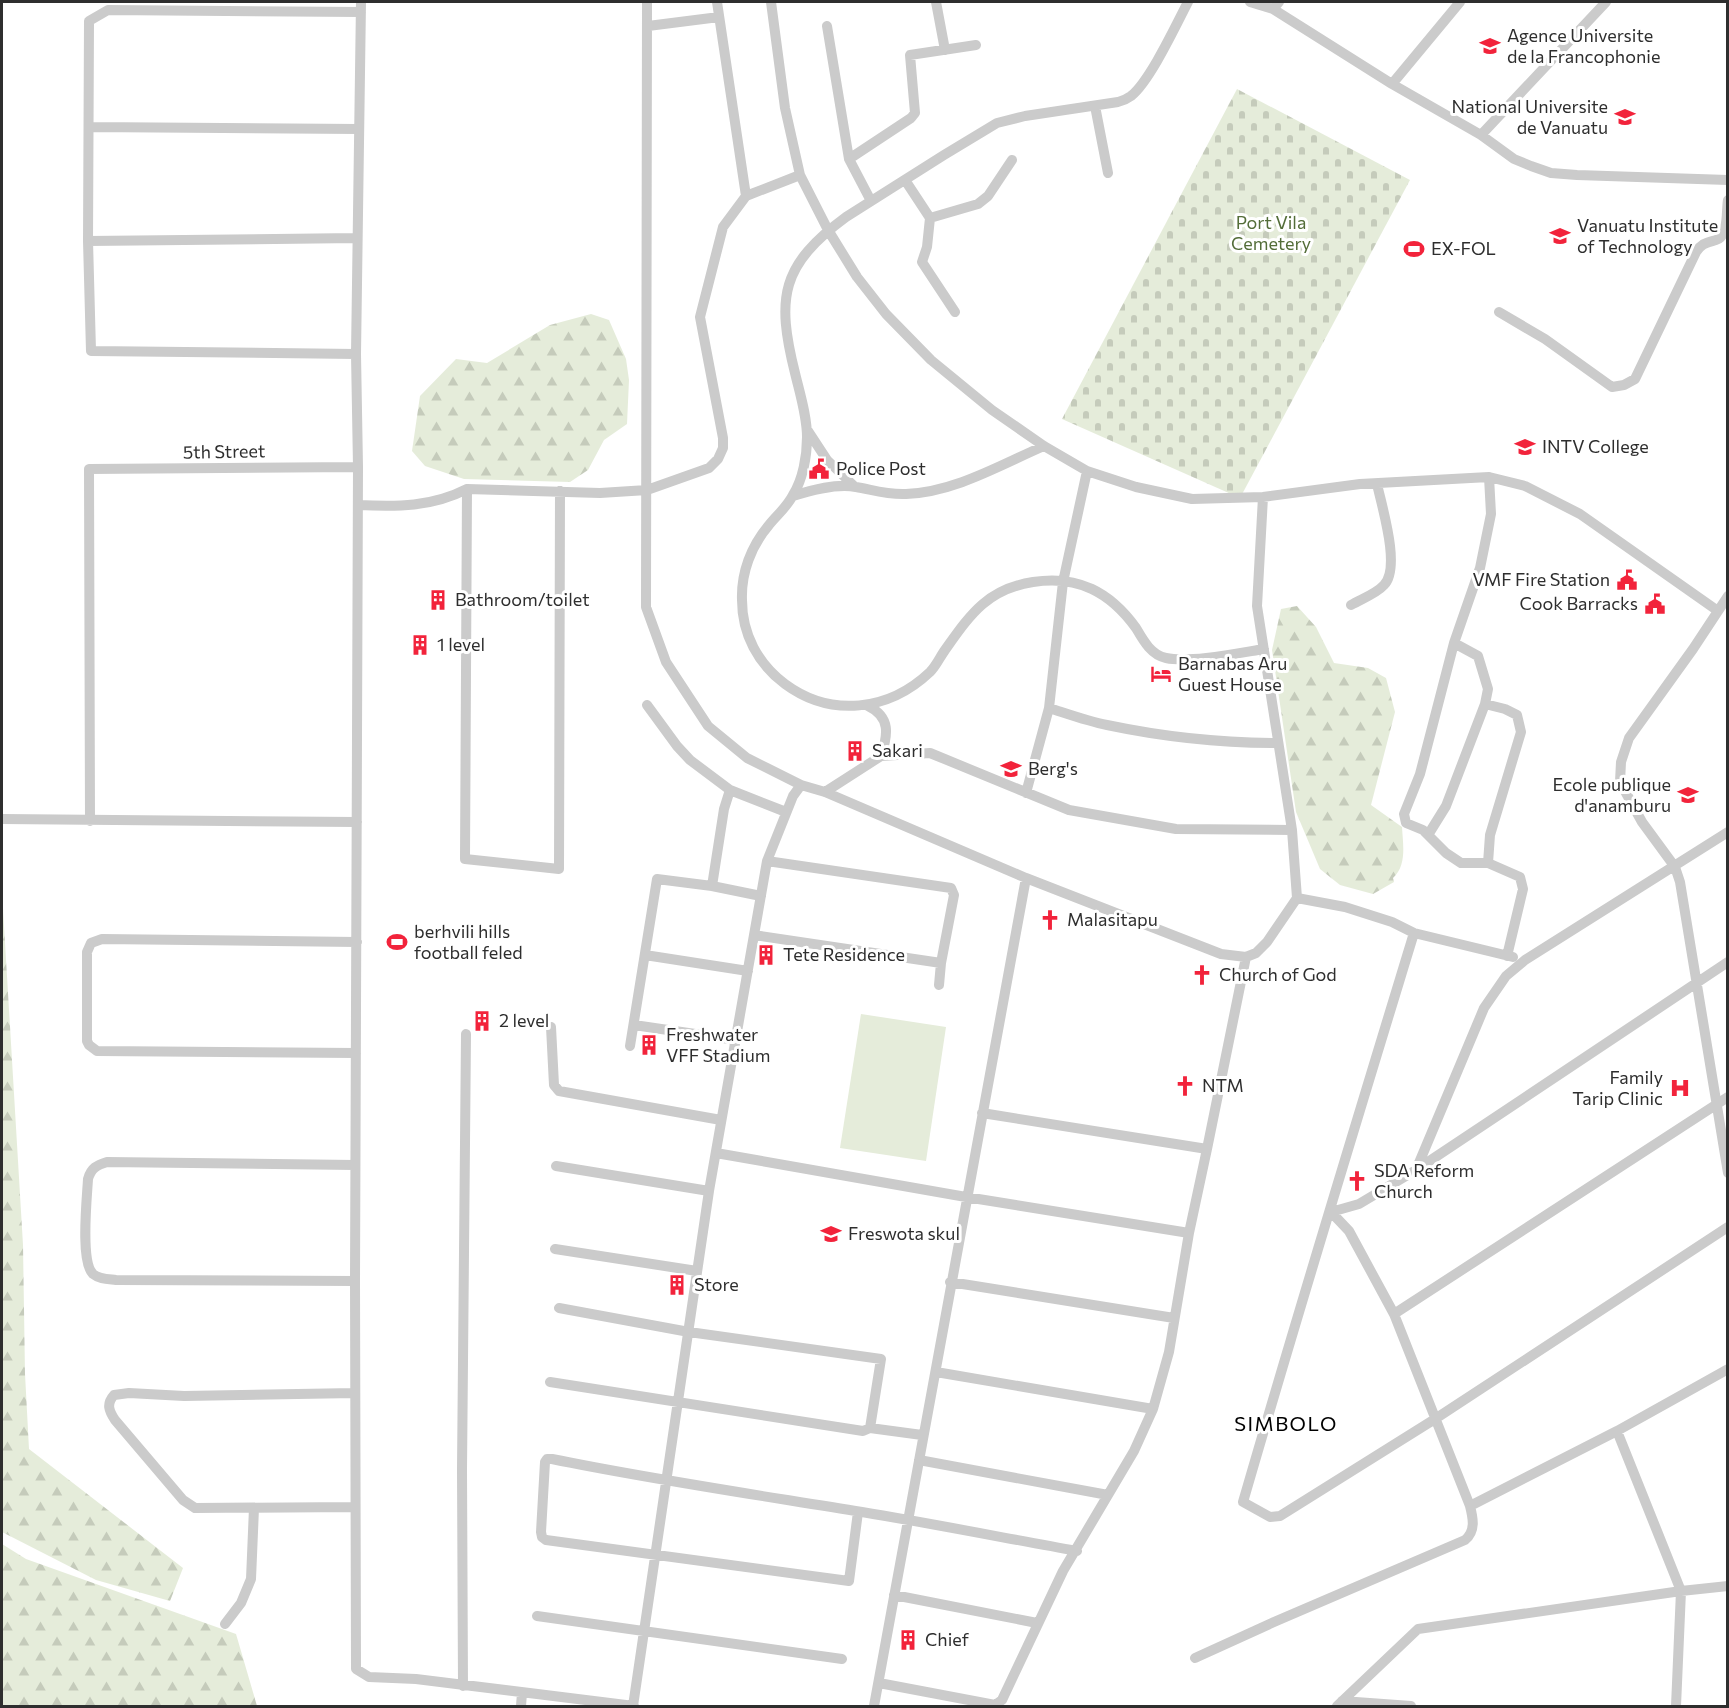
<svg xmlns="http://www.w3.org/2000/svg" width="1729" height="1708" font-family="Commissioner,sans-serif">
  <style>
    .forest { fill: url(#forest-firs) }
    .cemetery { fill: url(#cemetery-stones) }
    .pitch { fill: #e5ecda }
    .lines { fill: none; stroke-linecap: round; stroke-linejoin: round }
    .minor { stroke: #cbcbcb; stroke-width: 10 }
    .labels { text-anchor: middle; stroke-width: 6; stroke-linejoin: round; paint-order: stroke }
    .poi-label { font-size: 18px; fill: #2e2e2e; stroke: #fff; text-anchor: start }
    .park-label { font-size: 18px; fill: #536d38; stroke: #fff }
    .street-label { font-size: 18px; fill: #2e2e2e; stroke: #fff }
    .neighbourhood-label { font-size: 20px; letter-spacing: 1.5px; fill: #000; stroke: #fff }
  </style>
  <defs>
    <pattern id="forest-firs" width="22" height="20" patternUnits="userSpaceOnUse" patternTransform="scale(1.5)"><rect width="22" height="20" fill="#e5ecda"/><path d="M5 1l3.5 6h-7zM16 11l3.5 6h-7z" fill="#c5cbbb"/></pattern>
    <pattern id="cemetery-stones" width="16" height="16" patternUnits="userSpaceOnUse" patternTransform="scale(1.5)"><rect width="16" height="16" fill="#e5ecda"/><path d="M2 7V4a2 2 0 0 1 4 0v3zM10 15v-3a2 2 0 0 1 4 0v3z" fill="#c5cbbb"/></pattern>
  </defs>
  <rect width="100%" height="100%" fill="#fff"/>
  <path class="forest" d="M591,314L609,320L626,359L629,380L627,424L604,440L588,470L570,482L464,479L425,466L412,451L420,396L456,359L487,363L550,325Z
    M1297,606L1316,627L1334,663L1368,668L1386,678L1395,712L1371,805L1402,827C1403,845 1407,865 1393,878L1394,882L1373,894L1340,885L1320,869L1296,812L1272,650L1281,609Z
    M2,892L23,1245L25,1374L29,1449L183,1568L170,1601L96,1580L2,1532Z
    M2,1544L26,1559L236,1634L257,1706H2Z"/>
  <path class="cemetery" d="M1237,89L1410,180L1240,498L1062,419Z"/>
  <path class="pitch" d="M861,1014L946,1027L926,1161L840,1148Z"/>
  <g class="lines">
    <path class="minor" d="M361,2L356,354L358,467L355,1281L356,1669L369,1677L416,1679L634,1706
      M647,2L646,607L666,662L708,726L747,758L801,785L825,792L1026,878L1221,954L1246,957L1256,953L1267,942L1297,898L1292,830L1257,606L1263,497
      M717,2L746,196
      M771,2L785,108L800,175L828,230L857,277L886,314L931,360L992,410L1044,446L1087,471L1136,487L1192,499L1263,497L1360,484L1489,477L1525,486L1580,514L1718,611
      M936,2L945,50
      M1188,2C1176,25 1150,81 1131,96C1127,99 1122,101 1118,102L1025,116L997,123L944,155L846,217C781,265 776,297 795,373C800,394 807,416 807,437C807,456 803,479 793,495C787,507 777,515 769,525C751,546 741,573 742,600C742,634 758,664 785,684C831,718 889,711 930,672C936,666 940,657 945,650C970,615 987,589 1033,582C1078,575 1110,592 1136,628C1143,640 1151,655 1166,658C1190,663 1239,653 1264,649
      M1250,2L1273,9L1279,2
      M1273,9L1392,84L1481,135L1514,159L1531,166L1551,173L1577,175L1728,180
      M648,26L719,17
      M827,26L849,159L871,201
      M1392,84L1460,2
      M1095,106L1108,173
      M89,127L359,129
      M1481,135L1606,2
      M849,159L911,118L915,113L910,55L976,45
      M905,180L930,218L927,247L922,262L955,312
      M930,218L978,204L988,196L1012,160
      M88,241L357,238
      M1499,312L1545,339L1612,387L1624,385L1635,379L1696,252C1702,243 1706,243 1716,240C1729,236 1726,211 1728,200
      M356,354L91,351L88,241L89,21L108,10L361,12
      M808,431L827,460L854,486
      M1489,477L1491,514L1480,568L1454,643L1420,774L1404,814L1406,823L1423,830L1446,853L1461,863H1488L1520,877L1523,889L1507,956
      M560,491L559,869L465,859L467,489L600,493L647,490L709,468L718,459L723,448V438L700,317L723,227L746,196L800,175
      M793,496C812,490 837,483 856,487C873,490 888,495 906,494C955,492 1000,465 1044,446
      M358,505C397,507 432,507 467,489
      M1728,596L1693,649L1629,738L1621,762L1620,782L1642,822L1675,867L1680,882L1728,1173
      M1351,605C1361,599 1376,594 1384,585C1401,568 1382,507 1377,484
      M1485,704L1505,709L1517,715L1521,732L1490,835L1488,863
      M647,705L677,746L690,760L730,790
      M868,706C891,717 888,735 881,756
      M1049,708L1063,582L1087,471
      M825,792L881,756L930,753L1069,810L1176,829L1292,830
      M1026,793L1049,708C1068,714 1087,721 1107,725C1164,737 1220,743 1278,743
      M2,819L357,822
      M90,821L89,469L358,467
      M1428,835L1446,806L1485,704L1488,689L1478,656L1454,643
      M767,861L951,888L954,895L941,963L939,985
      M712,886L724,809L730,790L786,812
      M1297,898L1345,907L1392,922L1414,933L1513,957
      M1414,933C1356,1123 1298,1312 1243,1502L1270,1517L1280,1516L1435,1419L1728,1227
      M754,935L941,963
      M645,955L748,971
      M634,1025L736,1040
      M551,1027L554,1085L559,1091L721,1120
      M630,1046L657,879L712,886L761,896
      M356,1053L97,1051L89,1045L87,1041V952L91,943L102,939L357,942
      M1207,1149L1246,957
      M716,1153L966,1197L1189,1233
      M556,1166L709,1191
      M1416,1170L1484,1008L1506,976L1525,960L1728,832
      M1331,1212L1359,1204L1416,1170L1728,962
      M555,1249L697,1271
      M355,1281L116,1280C108,1279 99,1279 93,1274C80,1262 87,1198 88,1179C91,1168 97,1165 107,1162L355,1165
      M950,1282L1174,1318
      M559,1308L689,1332L881,1359L870,1428
      M1394,1314L1728,1097
      M936,1372L1153,1409
      M550,1382L863,1431L870,1428L922,1435
      M1617,1431L1681,1591L1676,1706
      M919,1460L1108,1495
      M1470,1506L1617,1431L1728,1369
      M354,1507L195,1508L183,1500L115,1420C109,1411 106,1404 114,1395L129,1393L184,1396L355,1393
      M858,1512L849,1581L546,1540L542,1537L541,1532L545,1462L547,1459H552C655,1480 758,1495 862,1512C934,1524 1005,1538 1077,1551
      M894,1595L1037,1623
      M537,1616L842,1659
      M225,1624L241,1603L251,1579L254,1508
      M1195,1658L1274,1622L1465,1540C1476,1531 1473,1518 1470,1506L1394,1314L1349,1231L1331,1212
      M879,1683L995,1705L1002,1700L1063,1571L1134,1451L1153,1409L1169,1352L1189,1233L1207,1149L982,1113
      M463,1686L462,1470L466,1034
      M1342,1701L1411,1706
      M521,1706L522,1693
      M633,1706L709,1191L767,861L793,796L801,785
      M874,1706L1026,878
      M1337,1706L1418,1629L1681,1591L1728,1586"/>
  </g>
  <defs>
    <g id="university-bare" transform="scale(1.62)"><path d="M0-5L7-2L0 1L-7-2ZM-4 1L0 2.5L4 1V4Q0 6-4 4Z" fill="#f2233b" stroke="#fff" stroke-width="2.5" paint-order="stroke"/></g>
    <g id="stadium-bare" transform="scale(1.62)"><path d="M0-5a6.5 5 0 1 0 0 10a6.5 5 0 1 0 0-10ZM-3.5-1.8h7v3.6h-7Z" fill="#f2233b" stroke="#fff" stroke-width="2.5" paint-order="stroke"/></g>
    <g id="school-bare" transform="scale(1.62)"><path d="M0-5L7-2L0 1L-7-2ZM-4 1L0 2.5L4 1V4Q0 6-4 4Z" fill="#f2233b" stroke="#fff" stroke-width="2.5" paint-order="stroke"/></g>
    <g id="civic-bare" transform="scale(1.62)"><path d="M-.6-6.5H3V-4.5H.6V-3L4-1V1h2V6H-6V1h2V-1L-.6-3ZM-1.2 2.5V6h2.4V2.5Z" fill="#f2233b" stroke="#fff" stroke-width="2.5" paint-order="stroke"/></g>
    <g id="building-bare" transform="scale(1.62)"><path d="M-4-6H4V6H1V3H-1V6H-4ZM-2.5-4.3h1.7v1.8h-1.7ZM.8-4.3h1.7v1.8H.8ZM-2.5-1h1.7V.8h-1.7ZM.8-1h1.7V.8H.8Z" fill="#f2233b" stroke="#fff" stroke-width="2.5" paint-order="stroke"/></g>
    <g id="hotel-bare" transform="scale(1.62)"><path d="M-6-4.5h1.5V1H6V5H4.5V3h-9V5H-6ZM-4 0a1.8 1.8 0 1 1 3.6 0ZM.5 0V-2.5h3Q6-2.5 6 0Z" fill="#f2233b" stroke="#fff" stroke-width="2.5" paint-order="stroke"/></g>
    <g id="church-bare" transform="scale(1.62)"><path d="M-1.2-6h2.4v3.5h3.3v2.4h-3.3V6h-2.4V-.1h-3.3v-2.4h3.3Z" fill="#f2233b" stroke="#fff" stroke-width="2.5" paint-order="stroke"/></g>
    <g id="hospital-bare" transform="scale(1.62)"><path d="M-5-5h3v3.5h4V-5h3V5h-3V1.5h-4V5h-3Z" fill="#f2233b" stroke="#fff" stroke-width="2.5" paint-order="stroke"/></g>
  </defs>
  <g fill-rule="evenodd">
    <use href="#university-bare" x="1490" y="46"/>
    <use href="#university-bare" x="1625" y="117"/>
    <use href="#university-bare" x="1560" y="236"/>
    <use href="#stadium-bare" x="1414" y="249"/>
    <use href="#school-bare" x="1525" y="447"/>
    <use href="#civic-bare" x="819" y="469"/>
    <use href="#civic-bare" x="1627" y="580"/>
    <use href="#building-bare" x="438" y="600"/>
    <use href="#civic-bare" x="1655" y="604"/>
    <use href="#building-bare" x="420" y="645"/>
    <use href="#hotel-bare" x="1161" y="674"/>
    <use href="#building-bare" x="855" y="751"/>
    <use href="#school-bare" x="1011" y="769"/>
    <use href="#school-bare" x="1688" y="795"/>
    <use href="#church-bare" x="1050" y="920"/>
    <use href="#stadium-bare" x="397" y="942"/>
    <use href="#building-bare" x="766" y="955"/>
    <use href="#church-bare" x="1202" y="975"/>
    <use href="#building-bare" x="482" y="1021"/>
    <use href="#building-bare" x="649" y="1045"/>
    <use href="#church-bare" x="1185" y="1086"/>
    <use href="#hospital-bare" x="1680" y="1088"/>
    <use href="#church-bare" x="1357" y="1181"/>
    <use href="#school-bare" x="831" y="1234"/>
    <use href="#building-bare" x="677" y="1285"/>
    <use href="#building-bare" x="908" y="1640"/>
  </g>
  <g class="labels">
    <g class="poi-label">
      <text x="1507" y="42">Agence Universite<tspan x="1507" dy="21">de la Francophonie</tspan></text>
      <text x="1608" y="113" text-anchor="end">National Universite<tspan x="1608" dy="21">de Vanuatu</tspan></text>
      <text x="1577" y="232">Vanuatu Institute<tspan x="1577" dy="21">of Technology</tspan></text>
      <text x="1431" y="255">EX-FOL</text>
      <text x="1542" y="453">INTV College</text>
      <text x="836" y="475">Police Post</text>
      <text x="1610" y="586" text-anchor="end">VMF Fire Station</text>
      <text x="455" y="606">Bathroom/toilet</text>
      <text x="1638" y="610" text-anchor="end">Cook Barracks</text>
      <text x="437" y="651">1 level</text>
      <text x="1178" y="670">Barnabas Aru<tspan x="1178" dy="21">Guest House</tspan></text>
      <text x="872" y="757">Sakari</text>
      <text x="1028" y="775">Berg's</text>
      <text x="1671" y="791" text-anchor="end">Ecole publique<tspan x="1671" dy="21">d'anamburu</tspan></text>
      <text x="1067" y="926">Malasitapu</text>
      <text x="414" y="938">berhvili hills<tspan x="414" dy="21">football feled</tspan></text>
      <text x="783" y="961">Tete Residence</text>
      <text x="1219" y="981">Church of God</text>
      <text x="499" y="1027">2 level</text>
      <text x="666" y="1041">Freshwater<tspan x="666" dy="21">VFF Stadium</tspan></text>
      <text x="1663" y="1084" text-anchor="end">Family<tspan x="1663" dy="21">Tarip Clinic</tspan></text>
      <text x="1202" y="1092">NTM</text>
      <text x="1374" y="1177">SDA Reform<tspan x="1374" dy="21">Church</tspan></text>
      <text x="848" y="1240">Freswota skul</text>
      <text x="694" y="1291">Store</text>
      <text x="925" y="1646">Chief</text>
    </g>
    <g class="park-label">
      <text x="1271" y="229">Port Vila<tspan x="1271" dy="21">Cemetery</tspan></text>
    </g>
    <g class="street-label">
      <text transform="translate(224 452) rotate(-1)" y="6">5th Street</text>
    </g>
    <g class="neighbourhood-label">
      <text x="1286" y="1431">SIMBOLO</text>
    </g>
  </g>
  <rect width="1729" height="1708" fill="none" stroke="#2e2e2e" stroke-width="6"/>
</svg>
